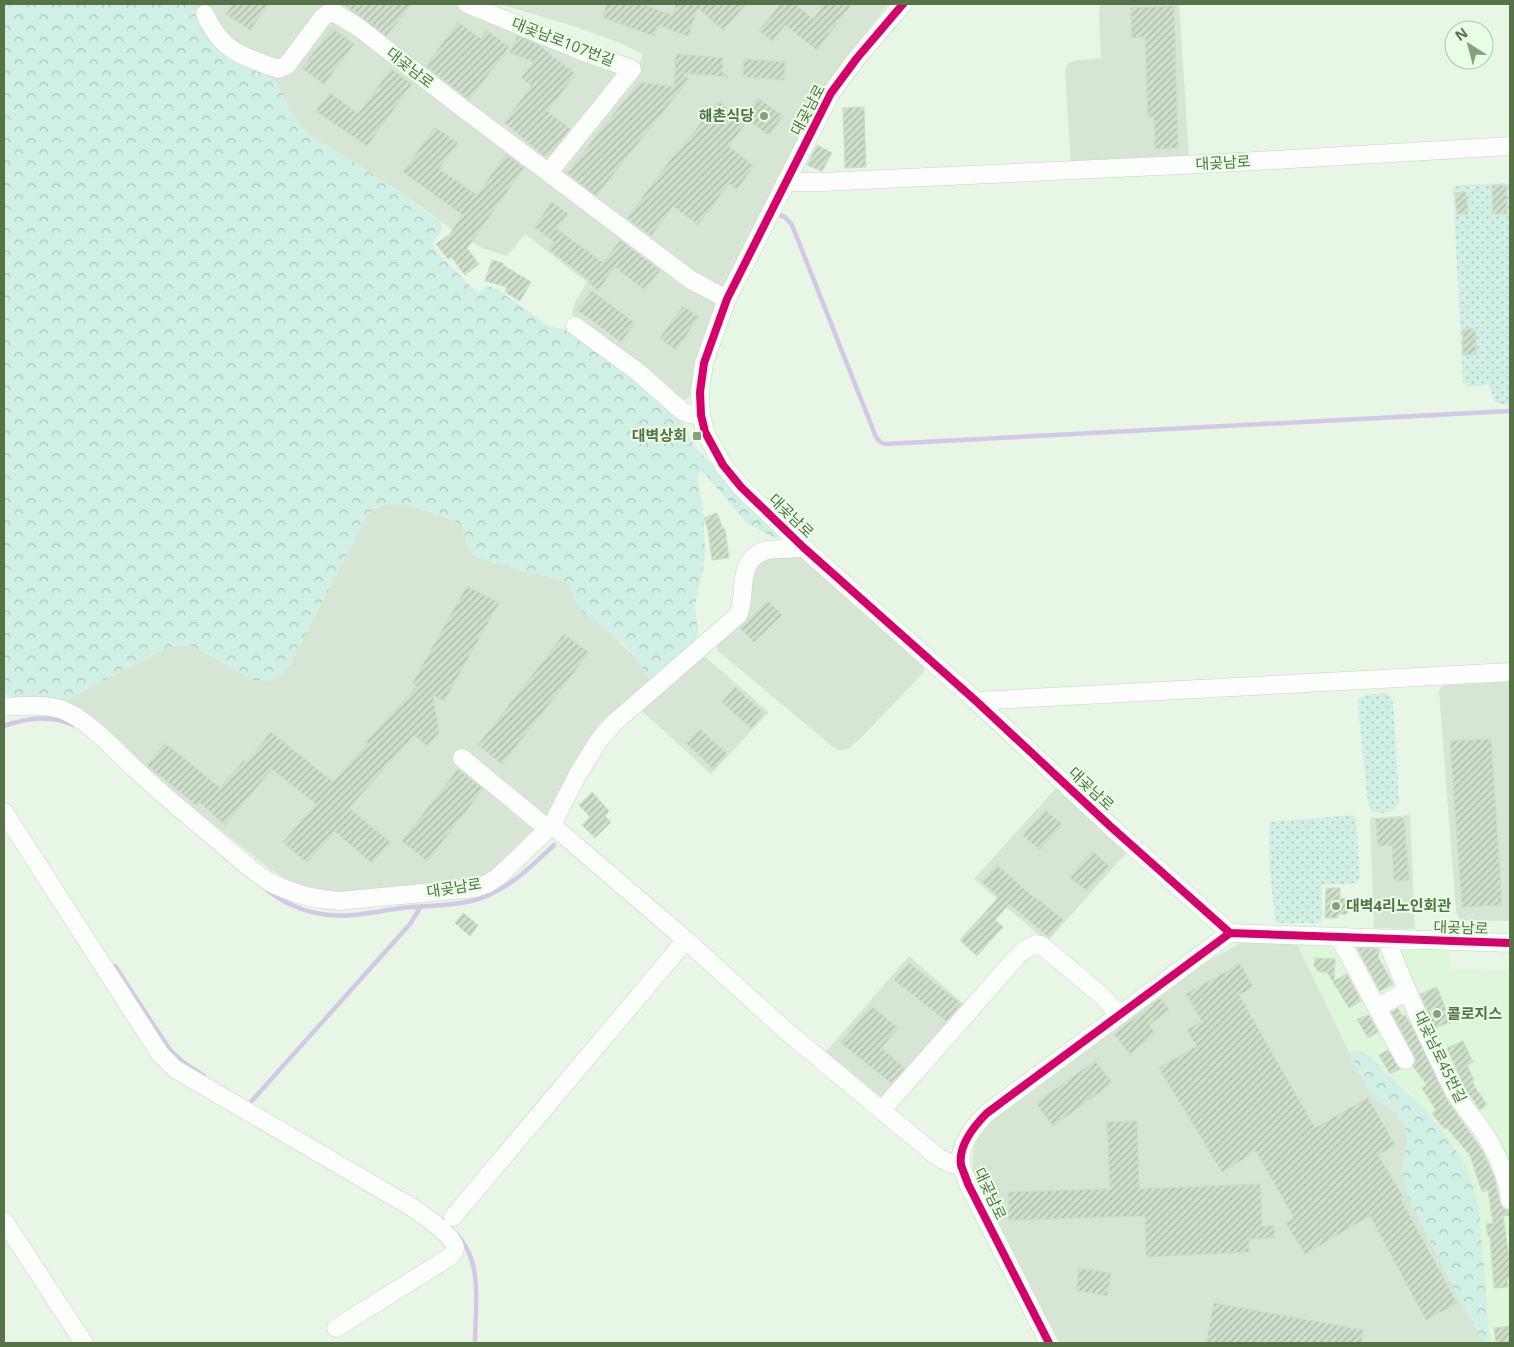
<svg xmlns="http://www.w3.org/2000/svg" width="1514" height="1347" font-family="'Open Sans','Noto Sans KR',sans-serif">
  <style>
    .residential { fill: #def6da }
    .industrial { fill: #d7e5d4 }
    .green { fill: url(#green-dots) }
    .forest { fill: url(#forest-crowns) }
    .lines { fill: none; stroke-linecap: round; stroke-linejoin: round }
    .stream { stroke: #d3c8e5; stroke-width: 4.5 }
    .building { fill: url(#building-hatch); stroke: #cddec8 }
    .minor-casing { stroke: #c6d4c1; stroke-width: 19 }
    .minor { stroke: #fbfefb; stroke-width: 18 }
    .cycleway-casing { stroke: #e8ffe5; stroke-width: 11 }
    .cycleway { stroke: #d6006c; stroke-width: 8 }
    .poi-dot { fill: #89a07e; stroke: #e8ffe5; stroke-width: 2 }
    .labels { text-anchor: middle; stroke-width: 4; stroke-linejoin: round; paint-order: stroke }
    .street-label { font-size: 15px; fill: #567247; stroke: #e8ffe5 }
    .poi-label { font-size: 15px; font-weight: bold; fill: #567247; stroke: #e8ffe5; text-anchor: end }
  </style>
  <defs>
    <pattern id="green-dots" width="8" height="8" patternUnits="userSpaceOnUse" patternTransform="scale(1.25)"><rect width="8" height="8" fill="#d0efe5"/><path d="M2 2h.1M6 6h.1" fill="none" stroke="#acc6bb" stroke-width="1.8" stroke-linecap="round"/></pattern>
    <pattern id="forest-crowns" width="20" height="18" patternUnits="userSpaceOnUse" patternTransform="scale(1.25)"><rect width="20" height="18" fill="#d0efe5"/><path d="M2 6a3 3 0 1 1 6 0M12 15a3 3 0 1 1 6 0" fill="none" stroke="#acc6bb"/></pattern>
    <pattern id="building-hatch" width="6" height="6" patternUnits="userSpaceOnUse" patternTransform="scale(1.25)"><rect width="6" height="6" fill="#cfdfcb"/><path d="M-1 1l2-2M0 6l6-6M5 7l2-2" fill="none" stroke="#abb9a7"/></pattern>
  </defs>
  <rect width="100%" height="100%" fill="#e7f6e5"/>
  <path class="residential" d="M1296,942L1398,948H1443L1448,952L1451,969L1510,971V1343H1490L1479,1209L1474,1188L1465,1167L1454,1149L1413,1096L1390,1077L1378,1063L1360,1051L1349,1052Z"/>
  <path class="industrial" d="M189,4H454L593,62L635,75L643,54L618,42L573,26L500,4H888L837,71L754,225L740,255L692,395L685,400L678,399L602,335L572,315L574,304L587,282L525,234L507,256L482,248L464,238L402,193L309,134L299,123L267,75L247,67L224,54L210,43L201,31L195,12Z
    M1103,4H1179L1189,157L1071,164L1065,70L1067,64L1073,61L1101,58L1099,15L1100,7Z
    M386,504L403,505L428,511L453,520L461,525L465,533L466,542L469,550L474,556L522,571L559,579L567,583L571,592L610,633L633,655L650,680L627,701L602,720L591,736L547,818L503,864L480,879L465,882L325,894L302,887L287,880L271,870L151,774L101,724L66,702L74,696L161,651L176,646H192L211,656L289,666L367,516L374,508Z
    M798,552L922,662L924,672L859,740L848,749L839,750L832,746L718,651L717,645L756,562Z
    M704,656L769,712L711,774L641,710Z
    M1510,682V921L1459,920L1456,911L1439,691L1441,687L1446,685Z
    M1057,787L1128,851L1047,942L974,879Z
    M1410,815L1415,929L1374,928L1370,818Z
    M1242,942H1296L1357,1069L1370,1092L1376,1100L1395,1112L1405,1128L1407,1139L1402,1171L1408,1196L1463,1306L1484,1343H1060L983,1196L974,1173L972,1159L974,1147L979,1135L990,1121L1205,963Z
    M909,956L974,1013L891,1108L825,1053Z"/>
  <path class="green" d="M1510,183V404H1498C1492,399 1493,392 1488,385L1468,387L1463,382L1453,188L1457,185Z
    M1386,693L1392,698L1394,714L1399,803C1393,814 1381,815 1371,810L1368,804L1359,716L1358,700L1364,695Z
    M1353,815L1356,819L1360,878L1356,883L1322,885V921L1320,923H1278L1275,921L1270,870L1269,825L1271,822Z"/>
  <path class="forest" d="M4,4H189L195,12L201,31L210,43L224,54L275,80L299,123L309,134L402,193L442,223L440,233L432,244L437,252L474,290L480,292L486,286L494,287L550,327L566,329L595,346L669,406L682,421L694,446L778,533V537L775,538L748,524L704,473L700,472L697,473L703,510L705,553L703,570L695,605L698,634L695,642L650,680L633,655L625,645L581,611L566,583L559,579L522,571L474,556C463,545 469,534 460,525C450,514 401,503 386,504C378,505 372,510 367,516L289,666L280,677L268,681L253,680L192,646H176L160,651L74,696L66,702L16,698L4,694Z
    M1360,1051C1374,1057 1381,1069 1392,1079C1419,1102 1450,1135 1466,1168C1472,1181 1475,1195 1479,1209L1490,1343H1484L1463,1306L1408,1196L1402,1171L1407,1139L1405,1128L1395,1112L1376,1100L1370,1092L1349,1052Z"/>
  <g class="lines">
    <path class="stream" d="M779,215L785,217L792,225L876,437L880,442L885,444L1510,411
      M4,726C26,718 51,715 73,725
      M267,890C284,903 301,911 322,914C348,919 376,911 402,908C430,905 465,907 491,894C515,883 535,863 554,845
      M115,966L170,1050L184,1063L204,1076
      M249,1104L410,924L421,906
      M456,1234C484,1261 475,1308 475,1343"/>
  </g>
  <path class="building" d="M233,4H268L250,30L226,14Z
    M344,4H412L386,36Z
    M607,4H641L672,15L676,4H746L723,30L698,8L688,36L658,25L654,36L602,17Z
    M781,4H795L813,19L825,4H852L817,50L785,25L772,41L759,30Z
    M1174,6L1178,148L1155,149L1154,117H1148L1145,37L1132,38L1131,8Z
    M458,22L481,39L487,30L509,47L469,100L426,66Z
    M332,28L354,44L324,84L302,68Z
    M517,36L539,45L554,58V57L576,74L547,111L570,129L548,156L543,155L504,122L532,86L521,78L534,62L510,53Z
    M676,54L723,58L722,72L729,77L682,73L689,79L596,196L567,173L639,82L674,87Z
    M744,59L785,62L784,80L743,77Z
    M391,69L412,84L367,146L316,111L330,93L358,114Z
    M758,98L783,116L769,135L744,117Z
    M718,101L747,122L728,146L754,166L737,189L729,183L698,225L673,206L651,236L627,218L677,151L678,152Z
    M864,107L866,167L845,168L843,108Z
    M435,127L458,143L439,169L477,195L506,154L524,168L467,248L479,264L465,275L451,257L448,259L436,244L449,235L463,215L403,172Z
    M817,145L832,153L822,171L807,165Z
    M1492,185H1506L1507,214H1493Z
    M1466,192L1468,214H1457L1455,193Z
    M552,202L568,214L557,229L603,263L620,240L660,270L645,290L615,267L598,290L589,283L590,281L548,249L554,242L534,227Z
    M492,260L503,263V265L531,282L520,301L505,292L507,287L485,281Z
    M592,291L635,323L621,342L577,310Z
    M683,306L699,317L676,350L660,338Z
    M1463,329H1475L1476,354L1463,355Z
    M717,513L723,529H725L729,558L712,560L708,530L704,518Z
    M467,586L499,603L444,701L433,695L439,733L427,746L414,735L349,808L390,842L372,863L334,831L307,863L283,842L316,804L272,769L225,825L199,802L196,805L147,765L165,743L220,788L244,760L246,763L271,732L333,782L368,743L366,742L417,686L412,684Z
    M768,601L782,615L754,642L740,628Z
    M564,634L589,653L502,764L478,745Z
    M735,687L764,713L751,728L722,702Z
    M700,729L727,754L713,769L686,743Z
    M1491,739L1502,905L1462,907L1450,741Z
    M458,769L483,789L427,861L402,841Z
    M592,792L609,811L605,816L611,822L595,838L582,825L590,817L579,805Z
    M1045,810L1062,824L1040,850L1023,836Z
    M1404,818L1409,880L1394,881L1392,845L1378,846L1376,819Z
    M1092,851L1109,866L1087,891L1069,877Z
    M997,865L1037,900L1038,899L1063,920L1049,937L1009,904L995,920L1003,927L977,956L960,940L999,897L982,882Z
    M1326,888H1340V898L1348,899L1347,914H1338V918H1325Z
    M463,913L478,925L470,936L455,923Z
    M1357,948L1379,949L1378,957L1393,984L1380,991Z
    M1315,958L1335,959L1334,981L1347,974L1361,1001L1349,1008L1327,972H1319L1314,966Z
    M909,963L961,1004L946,1021L894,980Z
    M1240,964L1253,987L1239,995L1315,1128L1368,1098L1395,1145L1378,1155L1403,1197L1400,1198L1457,1303L1426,1320L1370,1216L1305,1254L1286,1223L1294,1218L1256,1151L1222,1172L1159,1068L1197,1046L1187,1030L1202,1021L1186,994Z
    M1437,987L1451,1022L1435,1028L1420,994Z
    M1160,998L1169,1010L1149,1025L1155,1033L1130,1054L1114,1034Z
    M871,1006L898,1028L881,1048L905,1068L891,1083L841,1043Z
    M1398,1008L1402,1016L1405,1015L1411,1025L1447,1100L1482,1150L1494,1176L1501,1206L1506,1210H1510V1215L1503,1216L1510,1266V1278L1507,1279L1508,1287L1494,1288L1490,1236H1488L1486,1224L1493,1223L1488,1190L1482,1192L1470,1155L1446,1127L1444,1129L1432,1113L1436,1110L1422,1088L1427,1085L1413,1066L1416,1061L1414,1055L1391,1012Z
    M1369,1015L1378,1032L1368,1038L1357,1019Z
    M1463,1041L1473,1062L1467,1065L1474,1080L1472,1082L1487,1105L1480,1110L1465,1088L1447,1048Z
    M1388,1050L1400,1069L1390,1074L1379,1055Z
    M1095,1061L1112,1083L1053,1126L1036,1103Z
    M1137,1121L1139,1189L1260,1184L1262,1226H1274L1275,1238L1249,1239V1252L1146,1257L1145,1216L1009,1220L1008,1192L1110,1189L1107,1122Z
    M1079,1268L1111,1273L1107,1296L1076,1290Z
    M1214,1303L1363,1330L1361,1343H1206Z
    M1509,1326L1510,1343H1496L1494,1328Z"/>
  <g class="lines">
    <g class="minor-casing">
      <path id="minor" d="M467,4L584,52L632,69L549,172
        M903,4L857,58L831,93L727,299L704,363L700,392L701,415L705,432L723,465L741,487L803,547L976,701L1110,826L1230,933L1510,943
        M205,14C221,51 242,56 278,69L287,65L323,17L329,13H335L358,27L461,107L691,280L727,299
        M785,182H821L1222,163L1510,146
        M575,326L638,372L682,411L689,414L701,415
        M976,701L1510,672
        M4,707C22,706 42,704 60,709C84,716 115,750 134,768C160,793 189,816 217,840C234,854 253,873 273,884C294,894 316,900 339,901L475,888L487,884L498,877L552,825L578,774L599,740L614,723L738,615C748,595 734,559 767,550C778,548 791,550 803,547
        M462,758L548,829
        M4,812L160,1054L175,1069L413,1208C423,1215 454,1236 455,1248C455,1252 451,1256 448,1258L336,1328
        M552,825L686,940L784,1029L939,1158L952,1164H961
        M1339,937L1405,1060
        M1386,939C1406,989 1428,1040 1453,1089C1461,1104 1472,1116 1482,1130C1495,1148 1508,1178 1510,1200
        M1378,1007L1407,991
        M882,1110L1015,959L1023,951L1036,944L1041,945L1101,995L1120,1015
        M453,1217L686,940
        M4,1221L84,1343
        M1049,1343L968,1184C966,1178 963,1171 961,1165C958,1145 974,1126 987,1113L1230,933"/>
    </g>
    <use href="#minor" class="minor"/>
    <g class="cycleway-casing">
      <path id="cycleway" d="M903,4L857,58L831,93L727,299L704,363L700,392L701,415L705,432L723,465L741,487L803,547L976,701L1110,826L1230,933L1510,943
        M1049,1343L968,1184C966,1178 963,1171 961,1165C958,1145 974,1126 987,1113L1230,933"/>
    </g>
    <use href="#cycleway" class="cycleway"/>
  </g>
  <g class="poi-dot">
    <circle cx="764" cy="116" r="5"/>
    <rect x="692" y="431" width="10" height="10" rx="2.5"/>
    <circle cx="1336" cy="906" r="5"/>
    <circle cx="1437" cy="1014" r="5"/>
  </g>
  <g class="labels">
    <g class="street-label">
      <text transform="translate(563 42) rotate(21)" y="5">대곶남로107번길</text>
      <text transform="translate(410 68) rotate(38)" y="5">대곶남로</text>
      <text transform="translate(808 110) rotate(-62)" y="5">대곶남로</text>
      <text transform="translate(1223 163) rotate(-3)" y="5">대곶남로</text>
      <text transform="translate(791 516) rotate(44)" y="5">대곶남로</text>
      <text transform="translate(1091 789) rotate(43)" y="5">대곶남로</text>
      <text transform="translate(454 888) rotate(-9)" y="5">대곶남로</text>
      <text transform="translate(1461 928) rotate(2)" y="5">대곶남로</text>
      <text transform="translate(1440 1057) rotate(64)" y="5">대곶남로45번길</text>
      <text transform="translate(990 1194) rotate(65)" y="5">대곶남로</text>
    </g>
    <g class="poi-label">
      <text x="754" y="121">해촌식당</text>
      <text x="687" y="441">대벽상회</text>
      <text x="1346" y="911" text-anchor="start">대벽4리노인회관</text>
      <text x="1447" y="1019" text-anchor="start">콜로지스</text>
    </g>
  </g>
  <rect width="1514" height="1347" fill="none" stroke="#567247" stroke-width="10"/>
  <g transform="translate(1469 45) rotate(324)"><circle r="24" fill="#e8ffe5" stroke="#aec7a6"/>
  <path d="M0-4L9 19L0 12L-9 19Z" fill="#89a07e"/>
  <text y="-8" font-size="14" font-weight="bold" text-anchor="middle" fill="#567247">N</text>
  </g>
</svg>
